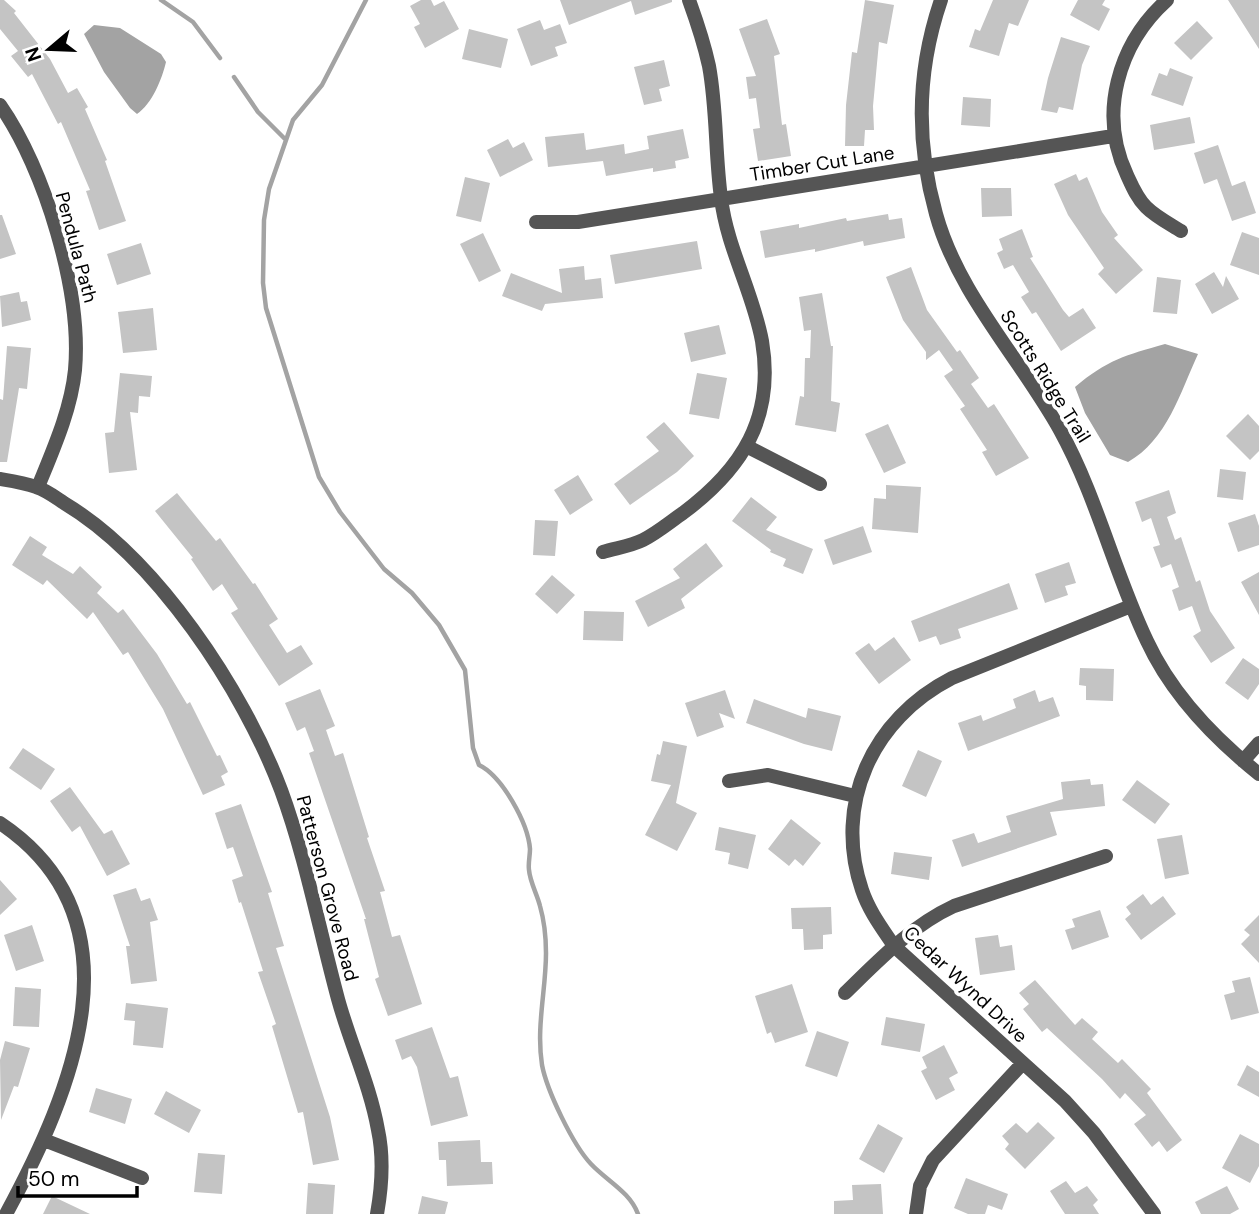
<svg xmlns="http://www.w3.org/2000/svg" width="1259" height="1214" font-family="'DM Sans',sans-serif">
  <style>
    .water { fill: #a3a3a3 }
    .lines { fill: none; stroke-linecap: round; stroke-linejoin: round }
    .stream { stroke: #a3a3a3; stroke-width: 4.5 }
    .building { fill: #c4c4c4 }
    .street { stroke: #555; stroke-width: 14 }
    .labels { text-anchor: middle; stroke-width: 7; stroke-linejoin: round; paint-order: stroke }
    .street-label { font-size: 19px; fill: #000; stroke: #fff }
  </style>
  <rect width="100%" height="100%" fill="#fff"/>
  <path class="water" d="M94,25L120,28L161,54L166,62C162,79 152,104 137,114L130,108L104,72L84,34Z
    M1165,344L1198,354C1180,393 1167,440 1128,462L1110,455L1085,413L1075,387C1107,360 1126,355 1165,344Z"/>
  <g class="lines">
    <path class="stream" d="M161,0L193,22L220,58
      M366,0L322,85L293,120L269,189L264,220L263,283L266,308L319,477L340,512L384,569L412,593L439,625L465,670L473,748L479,765C502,776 528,823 530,849C530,856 528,863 529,870C530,882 537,894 540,906C544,920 546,938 546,953C546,990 536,1027 542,1065C547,1091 573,1145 591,1164C607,1181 630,1192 638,1214
      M234,77L258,112L285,139"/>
  </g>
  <path class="building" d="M0,0H4L16,11L14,13L50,59L68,93L77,88L88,107L85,109L107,160L105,161L126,221L99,230L86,191L90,190L61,122L58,124L32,74L28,77L11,56L18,51L0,29Z
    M421,0H431L434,6L444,1L459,29L425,48L414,27L420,24L410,6Z
    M560,0H672V2L635,15L631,1L569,25Z
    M865,0L894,5L887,44L879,42L873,106L874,130H865L864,146H845L846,105L852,52L857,53Z
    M993,0H1029L1018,26L1009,23L999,56L969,47L975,29L980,31Z
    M1078,0H1105L1102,5L1110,9L1099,31L1070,15Z
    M1228,0H1259V49Z
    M767,19L780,54L774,56L782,125L786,124L791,156L758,161L753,129L760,128L756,98L749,99L746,77L756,76L739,29Z
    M540,20L544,30L560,24L567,43L555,47L558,56L531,66L517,29Z
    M1197,21L1213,38L1191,60L1174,43Z
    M469,29L508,39L501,68L462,59Z
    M1061,37L1090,46L1082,65L1073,110L1059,107L1057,113L1041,110L1048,78Z
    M664,60L670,86L659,89L662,101L644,105L634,67Z
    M1170,68L1193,77L1183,106L1151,95L1159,73L1167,76Z
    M963,97L991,99L990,127L961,125Z
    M1190,117L1195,143L1154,150L1150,125Z
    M683,129L689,158L675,161L676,168L653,172V168L606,176L603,161L548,167L545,137L584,133L586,150L624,144L625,154L649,149L647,136Z
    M508,139L513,148L524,142L533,160L500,177L487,150Z
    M1218,145L1232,186L1245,181L1256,213L1232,221L1217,179L1204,184L1194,153Z
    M1076,174L1079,181L1087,177L1102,212L1118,235L1114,238L1143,270L1116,294L1098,274L1104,268L1068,215L1054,184Z
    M465,177L490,183L481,222L456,216Z
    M981,188H1011L1012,216L982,217Z
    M888,214L889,220L902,218L905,238L864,246L863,241L815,252V249L765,258L760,231L799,224V228L846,218L847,221Z
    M0,215H2L16,254L0,259Z
    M1022,229L1033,257L1030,258L1063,310L1069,317L1083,308L1096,328L1061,351L1036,312L1032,314L1021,297L1029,292L1013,265L1004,269L997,253L1003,250L999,239Z
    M1242,232L1259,238V275L1230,265Z
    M483,233L501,271L479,282L460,244Z
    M697,241L702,269L615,284L610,255Z
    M141,243L151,274L117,285L107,254Z
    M584,266L585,280L601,278L603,298L545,304L542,311L502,296L511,273L562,293L559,269Z
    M911,267L927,310L957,352L960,350L979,378L971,384L988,408L994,404L1029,458L996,476L982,452L987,450L960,409L965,406L944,376L953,370L939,350L926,360V352L903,320L886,277Z
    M1214,272L1223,287L1226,276L1239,299L1212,314L1195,284Z
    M1157,277L1181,280L1177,314L1153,312Z
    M19,292L21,302L27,301L31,320L2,327L0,296Z
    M822,293L831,346H833L831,401L840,403L836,432L795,425L800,396L804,397L805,358H810L811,330L804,331L799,297Z
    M153,308L157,350L123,353L118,312Z
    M719,325L726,354L691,362L684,333Z
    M7,346L31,348L27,389L19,388L7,462H0V399L3,400Z
    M120,373L152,376L150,397L139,396L138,413L130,412L137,470L109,473L105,433L114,432Z
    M697,373L727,378L719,419L689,414Z
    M1248,414L1259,426V451L1250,460L1226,436Z
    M664,422L694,456L677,472L630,505L614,484L659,451L646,437Z
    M888,424L906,463L884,473L865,434Z
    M1220,469L1246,472L1243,500L1217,497Z
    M578,475L593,500L570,515L554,490Z
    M886,485L921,487L918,533L872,529L874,498L886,499Z
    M1169,490L1176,513L1167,517L1175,540L1181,537L1196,582L1200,580L1210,611L1235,648L1211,663L1193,636L1201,631L1192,606L1179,611L1172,590L1179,587L1171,564L1161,568L1153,547L1160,545L1151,518L1142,522L1135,502Z
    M177,493L216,541L220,538L253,584L255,583L278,619L269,625L287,653L301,645L313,664L279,686L231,613L238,609L222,584L213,591L191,559L193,558L155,511Z
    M751,497L777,517L766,530L813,549L803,574L783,566L786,559L770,552L771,550L732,521Z
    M1255,514L1259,526V545L1238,552L1228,523Z
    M535,520L558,521L555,556L533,555Z
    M863,526L872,552L833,565L824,540Z
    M30,536L47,547L42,555L73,574L80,566L102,587L97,593L118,613L123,609L157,654L187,704L190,702L217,756L220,755L228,772L221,776L225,785L203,795L163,709L128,652L123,655L93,612L87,619L47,580L43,585L12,565Z
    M706,543L723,566L681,599L685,608L648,627L635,601L680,578L673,569Z
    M1069,562L1076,583L1065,586L1068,595L1045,603L1035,574Z
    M1259,572V615L1241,582Z
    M552,575L575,595L557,614L535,594Z
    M1009,583L1018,609L958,629L961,638L940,645L936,636L919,642L911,621Z
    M584,611L624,612L623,641L583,640Z
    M894,637L911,660L879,684L855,653L869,643L875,651Z
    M1243,658L1259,669V684L1248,700L1225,683Z
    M1080,668L1114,669L1113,701L1086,700V686L1079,685Z
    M320,689L335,726L326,730L335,756L343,753L369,837L367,838L385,891L380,892L392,937L400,935L422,1004L388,1016L375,979L379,977L364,919H366L309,753L314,751L305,727L297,731L285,703Z
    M725,690L735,719L719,713L724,727L697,737L685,703Z
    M1035,690L1039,702L1053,697L1060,716L968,751L958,723L981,715L983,721L1016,708L1013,699Z
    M754,699L806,718L808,708L841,716L832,751L804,744L746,723Z
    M663,741L687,746L676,803L697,813L677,851L645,835L671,785L651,781L657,754L660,755Z
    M23,748L55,769L41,790L9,768Z
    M918,750L942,761L926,797L902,786Z
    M1090,779L1091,785L1103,784L1105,806L1050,812L1057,835L962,867L952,840L974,833L978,843L1011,832L1006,816L1063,799L1061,782Z
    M1137,780L1170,804L1155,824L1122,800Z
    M70,787L104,834L112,830L130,864L107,876L80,826L72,832L50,801Z
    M241,804L272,892L268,893L284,946L276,948L330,1117L339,1160L313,1165L303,1112L298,1113L272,1026L276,1024L258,972L263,971L241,902L239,903L232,880L243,876L233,847L227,849L215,813Z
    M791,819L821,843L803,866L795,859L789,866L768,849Z
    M719,827L756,835L748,869L728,864L730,853L715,850Z
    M1182,835L1189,874L1165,879L1157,839Z
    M894,852L932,857L929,880L891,874Z
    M0,880L17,899L0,915Z
    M136,888L141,901L150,898L158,920L150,922L157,981L131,984L126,946H130L113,895Z
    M1143,894L1151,905L1163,896L1176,914L1141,940L1125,919L1131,914L1126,907Z
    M831,907L832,934L823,935V949L804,950L803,929H792L791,908Z
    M1100,910L1109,937L1072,950L1065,930L1075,927L1072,919Z
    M1259,915V963L1241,944L1250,935L1244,930Z
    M32,925L44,961L16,971L4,935Z
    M998,935L1000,947L1012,945L1015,970L980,975L975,938Z
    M1250,977L1259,1013L1231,1020L1224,995L1235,992L1232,981Z
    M1035,980L1075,1025L1082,1018L1098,1032L1092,1039L1118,1063L1122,1059L1151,1089L1147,1093L1182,1140L1167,1152L1159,1141L1152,1147L1134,1124L1146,1115L1125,1093L1120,1099L1102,1079L1047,1028L1042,1032L1023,1009L1029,1004L1019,993Z
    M792,984L808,1032L775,1043L771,1032L767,1034L755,996Z
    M15,987L41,989L39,1027L13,1026Z
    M126,1003L168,1008L163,1048L133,1045L135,1021L124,1020Z
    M886,1017L925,1024L920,1052L881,1045Z
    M432,1027L450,1078L458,1076L468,1116L431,1126L417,1067L411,1056L402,1060L395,1040Z
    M817,1031L849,1042L837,1077L805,1066Z
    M5,1041L30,1048L18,1087L14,1086L1,1120L0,1060Z
    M944,1045L958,1073L949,1078L955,1090L936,1100L921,1071L927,1068L922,1057Z
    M1247,1065L1259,1072V1097L1237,1085Z
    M96,1088L132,1099L125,1124L89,1112Z
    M166,1091L201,1110L189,1133L154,1114Z
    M1038,1122L1055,1138L1025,1169L1005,1149L1009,1144L1002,1136L1016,1123L1027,1133Z
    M878,1124L903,1138L884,1173L859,1159Z
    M1240,1134L1259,1144V1166L1250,1183L1222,1168Z
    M480,1140L481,1162H492L493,1184L447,1186L446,1160H439L438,1142Z
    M198,1153L225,1155L222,1194L194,1192Z
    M966,1178L1008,1194L1002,1210L988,1205L985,1214H968L954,1208Z
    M1066,1181L1075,1193L1087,1186L1098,1200L1093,1205L1099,1214H1065L1050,1191Z
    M308,1183L335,1185L333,1214H306Z
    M881,1184L883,1214H834V1201L853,1200L852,1185Z
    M1227,1186L1239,1209L1230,1214H1201L1195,1202Z
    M52,1196L90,1214H43Z
    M422,1196L448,1202L445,1214H418Z"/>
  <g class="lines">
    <path class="street" d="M941,0C917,70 916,143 936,214C958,294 1020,358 1060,430C1097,497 1114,572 1147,641C1171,693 1214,738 1259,774
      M1167,0C1118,44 1098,114 1127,175C1132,186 1137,198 1146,207C1156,217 1170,224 1181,231
      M0,105C45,169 82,292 75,370C71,410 53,450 38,487
      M536,222H578L1113,136
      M748,447L820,484
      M0,479C12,481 25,483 36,487C46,490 55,497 64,503C156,558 243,689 281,790C306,858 319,929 338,999C350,1043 370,1085 378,1130C384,1158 382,1186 377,1214
      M603,552C616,548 631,546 643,540C657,533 670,522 683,513C742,469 775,418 762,341C753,292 727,248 721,198C715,154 717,109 709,66C704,43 697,22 689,0
      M1131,606L952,678C872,719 833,804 862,890C869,911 882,928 894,946L1065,1101L1094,1133L1154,1214
      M1243,761L1259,743
      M729,781L768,775L855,796
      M0,823C145,920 72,1092 6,1214
      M845,993C879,960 911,926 954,906L1106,856
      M44,1140L142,1178
      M916,1214L920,1186L933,1160L1022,1064"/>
  </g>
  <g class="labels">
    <g class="street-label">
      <text transform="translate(822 163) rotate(-9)" y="7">Timber Cut Lane</text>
      <text transform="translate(77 247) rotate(75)" y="7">Pendula Path</text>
      <text transform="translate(1046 376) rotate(58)" y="7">Scotts Ridge Trail</text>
      <text transform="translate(328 888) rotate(75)" y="7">Patterson Grove Road</text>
      <text transform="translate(966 984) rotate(43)" y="7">Cedar Wynd Drive</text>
    </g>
  </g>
  <g transform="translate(49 49) rotate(251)" stroke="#ffffff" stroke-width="5" paint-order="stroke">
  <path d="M0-5L12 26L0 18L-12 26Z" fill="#000000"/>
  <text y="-10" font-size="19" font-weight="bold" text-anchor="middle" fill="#000000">N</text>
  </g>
  <path d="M18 1186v10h119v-10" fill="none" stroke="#000000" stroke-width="3.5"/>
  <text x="28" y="1186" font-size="21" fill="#000000" stroke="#ffffff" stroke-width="5" paint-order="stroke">50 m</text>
</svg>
